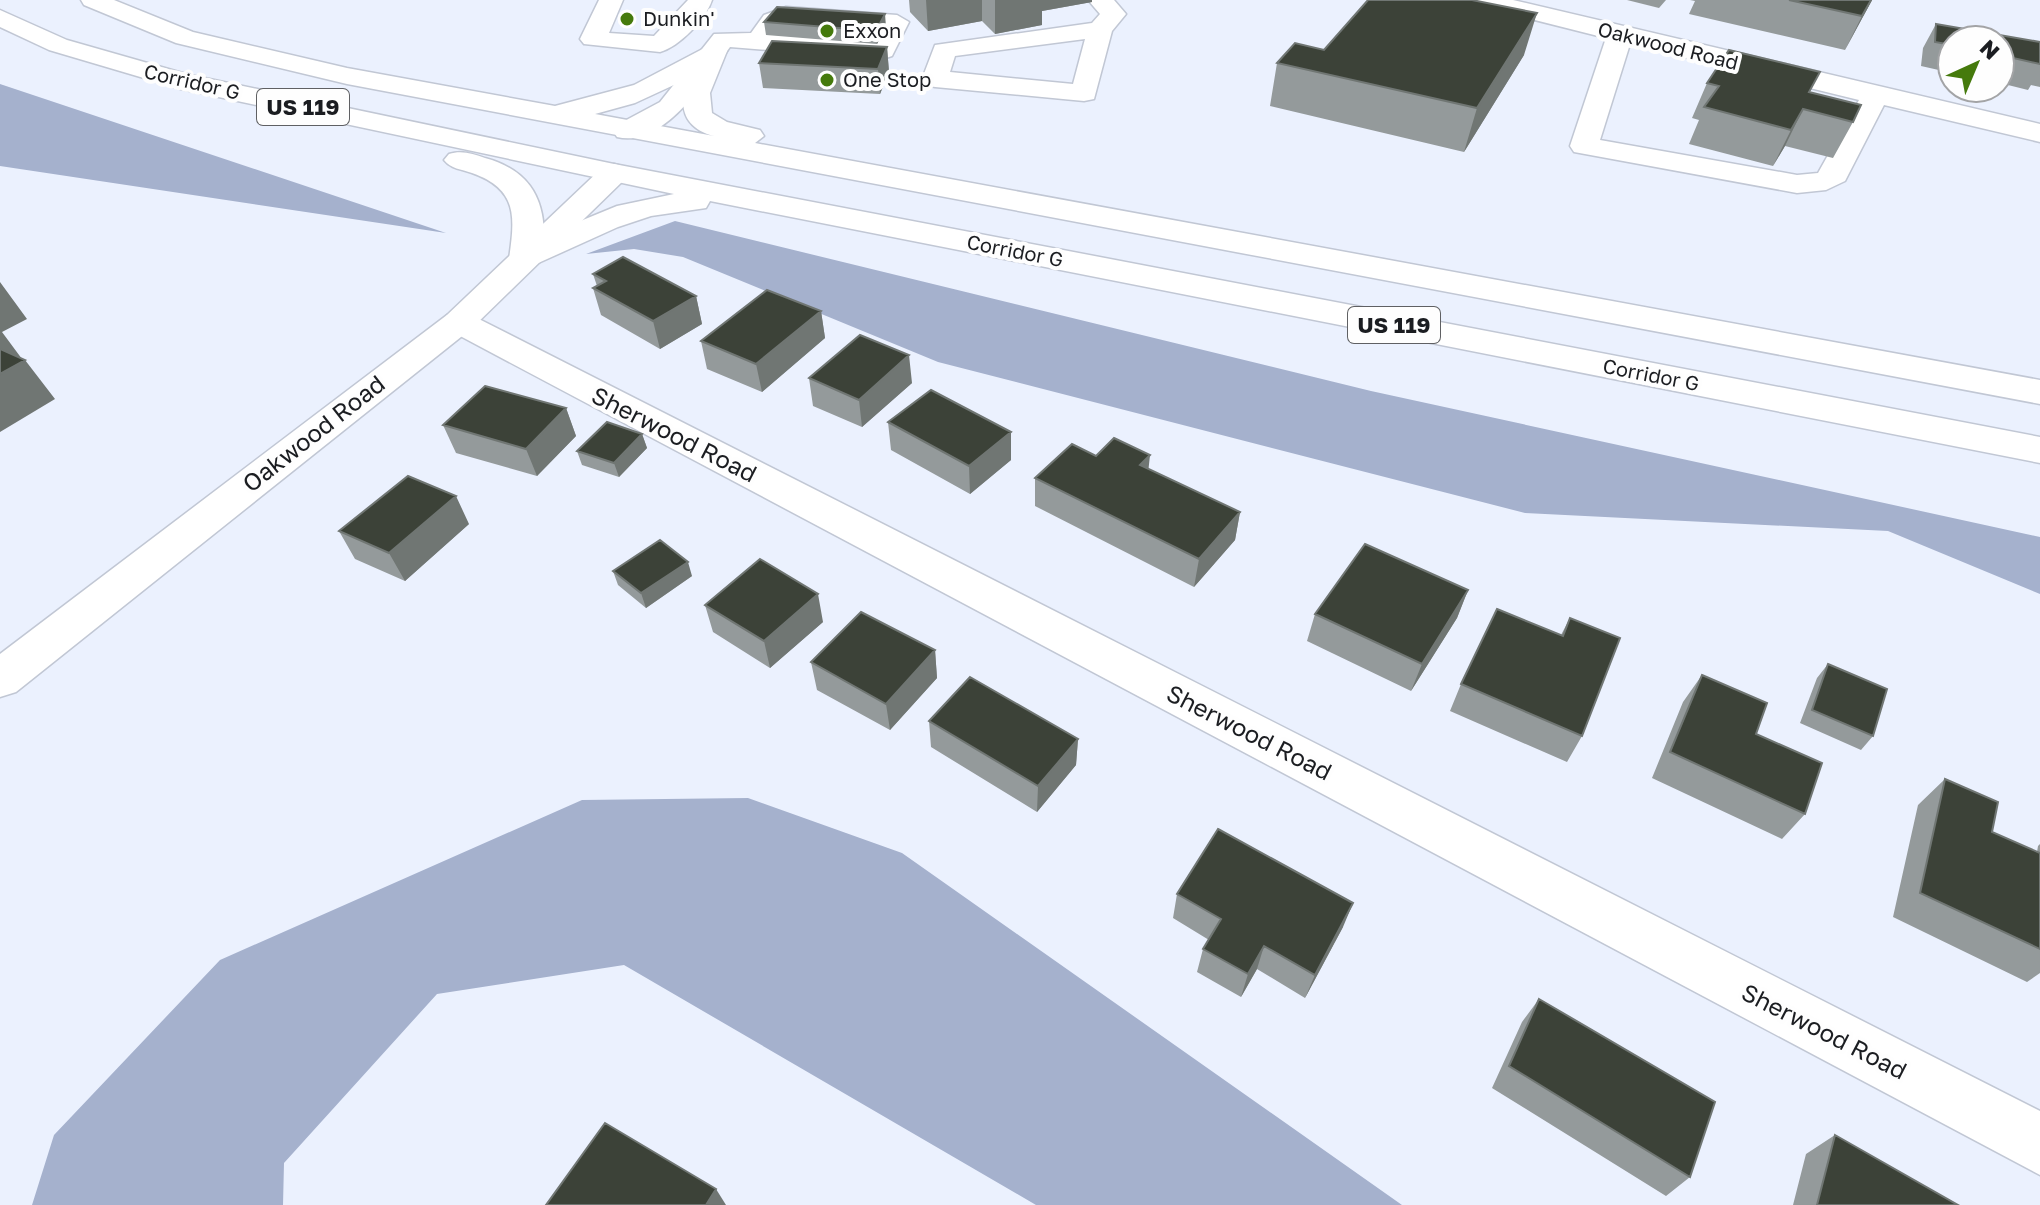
<svg xmlns="http://www.w3.org/2000/svg" width="2040" height="1205" font-family="'Golos Text',sans-serif">
  <style>
    .forest { fill: #a5b1cd }
    .lines { fill: none; stroke-linecap: round; stroke-linejoin: round }
    .minor-casing { stroke: #c1c7d4; stroke-width: 3 }
    .major-casing { stroke: #c1c7d4; stroke-width: 3 }
    .highway-casing { stroke: #c1c7d4; stroke-width: 3 }
    .minor { fill: #fff; fill-rule: evenodd }
    .major { fill: #fff; fill-rule: evenodd }
    .highway { fill: #fff; fill-rule: evenodd }
    .wall { fill: #949a9b }
    .shaded-wall { fill: #707673 }
    .building { fill: #3c4238; stroke: #707673; stroke-width: 2 }
    .poi-dot { fill: #457a0c; stroke: #fefefe; stroke-width: 3 }
    .labels { text-anchor: middle; stroke-width: 8; stroke-linejoin: round; paint-order: stroke }
    .far-poi-label { font-size: 20px; fill: #1b1d21; stroke: #fefefe; text-anchor: start }
    .far-street-label { font-size: 20px; fill: #1b1d21; stroke: #fefefe }
    .shield { fill: #fefefe; stroke: #5f6063; stroke-width: 2 }
    .shield-label { font-size: 22px; font-weight: bold; fill: #1b1d21 }
    .street-label { font-size: 24px; fill: #1b1d21; stroke: #fefefe }
  </style>
  <rect width="100%" height="100%" fill="#ebf1fe"/>
  <path class="forest" d="M0,84L446,233L0,166Z
    M675,221L1371,391L2040,537V594L1888,531L1525,513L938,362L683,257L634,249L586,254Z
    M748,798L902,853L1402,1205H1036L624,965L437,994L284,1163L283,1205H32L54,1135L220,960L582,800Z"/>
  <g class="lines">
    <g class="minor-casing">
      <path id="minor" d="M599,0H623L609,33L654,36L688,0H712C706,19 679,47 660,52L584,44L580,39Z
        M1088,0H1114L1126,14L1112,31L1094,99L1084,101L935,87L926,85L922,79L935,45L1092,23L1100,14ZM1085,39L1073,84L950,72L955,56Z
        M1472,0H1513L2040,124V142L1884,105L1845,181L1826,190L1797,193L1574,152L1570,146L1606,38L1475,5ZM1630,44L1859,100L1818,173L1797,175L1600,140Z
        M786,7L897,15L909,22L892,56L883,59L730,47C707,79 663,149 617,137L613,131L617,125L660,102L714,34L751,33L764,15ZM790,22L881,28L874,43L775,35Z
        M459,312L471,315L2040,1111V1175L447,329L442,322L447,315Z"/>
    </g>
    <g class="major-casing">
      <path id="major" d="M614,164L625,167L629,173L625,179L471,329L16,692L0,697V654L447,315L603,167Z"/>
    </g>
    <g class="highway-casing">
      <path id="highway" d="M81,0H114L193,32L347,68L555,106L634,85L714,43L727,51L710,93L712,113L727,122L760,130L764,136L755,143L2040,380V404L347,84L176,43L84,5ZM689,78C677,105 683,128 714,136L595,114L635,103Z
        M0,10L67,40L186,74L614,164L2040,437V463L710,201L706,208L651,216L618,227L525,269L513,266L509,259C515,217 518,189 472,173C461,169 451,169 444,160L449,154C462,150 473,154 485,158C526,169 544,195 544,236L617,206L674,194L181,89L49,50L0,27Z"/>
    </g>
    <use href="#minor" class="minor"/>
    <use href="#major" class="major"/>
    <use href="#highway" class="highway"/>
  </g>
  <path class="wall" d="M909,0H1092V2L1042,11V25L995,34L982,21L928,31L910,12Z
    M1627,0H1666L1659,8Z
    M1690,0H1872L1845,50L1689,14L1695,1Z
    M764,22L886,27L877,44L766,35Z
    M1936,24L2040,42V87L2031,85L2028,90L2000,83V40H1952V73L1921,66L1923,48Z
    M887,47L889,72L880,94L763,88L759,63Z
    M1324,50L1524,55L1464,152L1270,106L1277,63Z
    M1707,83L1810,92L1853,122L1833,158L1785,146L1773,166L1689,144L1699,120L1692,118Z
    M593,274L696,296L702,324L660,349L601,315L593,288L597,286Z
    M821,311L825,338L762,392L707,369L701,341Z
    M809,378L912,383L862,427L813,406Z
    M566,408L576,436L537,476L456,453L443,425Z
    M888,422L1011,460L970,494L891,450Z
    M642,434L647,448L619,477L582,465L577,451Z
    M1096,456L1149,469L1240,512L1235,540L1194,587L1035,506V478Z
    M469,524L405,581L355,559L339,531Z
    M613,571L692,576L646,608L618,585Z
    M1468,590L1457,618L1411,691L1307,641L1315,614Z
    M705,605L823,622L770,668L713,632Z
    M1570,618L1582,736L1567,762L1450,711L1461,684L1561,635Z
    M935,650L937,678L890,730L817,690L811,662Z
    M1828,664L1873,736L1861,750L1800,723L1817,678Z
    M1702,675L1756,734L1805,814L1782,839L1652,778L1683,702Z
    M929,721L1078,739L1076,765L1037,812L931,747Z
    M1945,779L1992,832L2037,852L2038,846L2040,844V973L2027,982L1893,917L1918,805Z
    M1177,894L1343,927L1305,998L1257,969L1241,997L1197,972L1203,949L1209,940L1173,918Z
    M1539,999L1690,1177L1666,1196L1492,1088L1522,1022Z
    M1835,1135L1958,1205H1793L1806,1154Z"/>
  <path class="shaded-wall" d="M926,0H982V21L928,31Z
    M995,0H1092V2L1042,11V25L995,34Z
    M1871,0H1872L1845,50L1862,16Z
    M1537,13L1524,55L1464,152L1477,108Z
    M885,14L886,27L877,44L876,31Z
    M887,47L889,72L880,94L878,69Z
    M1803,109L1785,146L1773,166L1791,130Z
    M0,282L27,319L2,332L22,359L0,372Z
    M696,296L702,324L660,349L653,321Z
    M821,311L825,338L762,392L756,364Z
    M909,355L912,383L862,427L859,400Z
    M25,360L55,399L0,432V374Z
    M566,408L576,436L537,476L526,449Z
    M1011,432V460L970,494L969,466Z
    M642,434L647,448L619,477L614,463Z
    M1150,455L1147,483L1140,465Z
    M456,496L469,524L405,581L389,553Z
    M1240,512L1235,540L1194,587L1199,559Z
    M688,562L692,576L646,608L641,593Z
    M1468,590L1457,618L1411,691L1422,664Z
    M818,594L823,622L770,668L764,641Z
    M935,650L937,678L890,730L886,704Z
    M1078,739L1076,765L1037,812L1038,786Z
    M1353,903L1343,927L1305,998L1315,975Z
    M1264,946L1257,969L1241,997L1248,974Z
    M716,1189L726,1205H706Z"/>
  <path class="building" d="M1368,0H1472L1537,13L1477,108L1277,63L1295,43L1324,50Z
    M1789,0H1871L1862,16Z
    M777,7L885,14L876,31L764,22Z
    M1936,24L2040,42V64L2000,55V40H1952V45L1935,42Z
    M772,41L887,47L878,69L759,63Z
    M1729,50L1820,72L1809,92L1861,105L1853,122L1803,109L1791,130L1704,107L1719,86L1707,83Z
    M623,257L696,296L653,321L593,288L606,281L593,274Z
    M767,290L821,311L756,364L701,341Z
    M860,335L909,355L859,400L809,378Z
    M0,349L25,360L0,374Z
    M485,386L566,408L526,449L443,425Z
    M931,390L1011,432L969,466L888,422Z
    M607,422L642,434L614,463L577,451Z
    M1114,438L1150,455L1140,465L1240,512L1199,559L1035,478L1072,444L1096,456Z
    M408,476L456,496L389,553L339,531Z
    M660,540L688,562L641,593L613,571Z
    M1365,544L1468,590L1422,664L1315,614Z
    M760,559L818,594L764,641L705,605Z
    M1497,609L1563,636L1570,618L1620,638L1582,736L1461,684Z
    M861,612L935,650L886,704L811,662Z
    M1828,664L1887,689L1873,736L1812,710Z
    M1702,675L1767,703L1756,734L1822,763L1805,814L1670,752Z
    M970,677L1078,739L1038,786L929,721Z
    M1945,779L1998,802L1992,832L2040,853V949L1920,893Z
    M1218,829L1353,903L1315,975L1264,946L1248,974L1203,949L1221,919L1177,894Z
    M1539,999L1715,1102L1690,1177L1509,1066Z
    M605,1123L716,1189L706,1205H546Z
    M1835,1135L1958,1205H1817Z"/>
  <g class="poi-dot">
    <circle cx="627" cy="19" r="8"/>
    <circle cx="827" cy="31" r="8"/>
    <circle cx="827" cy="80" r="8"/>
  </g>
  <g class="labels">
    <g class="far-poi-label">
      <text x="643" y="26">Dunkin'</text>
      <text x="843" y="38">Exxon</text>
      <text x="843" y="87">One Stop</text>
    </g>
    <g class="far-street-label">
      <text transform="translate(1668 46) rotate(14)" y="7">Oakwood Road</text>
      <text transform="translate(192 82) rotate(13)" y="7">Corridor G</text>
      <text transform="translate(1015 251) rotate(11)" y="7">Corridor G</text>
      <text transform="translate(1651 375) rotate(11)" y="7">Corridor G</text>
    </g>
    <g class="shield">
      <rect x="257" y="89" width="92" height="36" rx="6"/>
      <rect x="1348" y="307" width="92" height="36" rx="6"/>
    </g>
    <g class="shield-label">
      <text x="303" y="115">US 119</text>
      <text x="1394" y="333">US 119</text>
    </g>
    <g class="street-label">
      <text transform="translate(314 434) rotate(-38)" y="8">Oakwood Road</text>
      <text transform="translate(674 435) rotate(27)" y="8">Sherwood Road</text>
      <text transform="translate(1249 733) rotate(27)" y="8">Sherwood Road</text>
      <text transform="translate(1824 1032) rotate(27)" y="8">Sherwood Road</text>
    </g>
  </g>
  <g transform="translate(1976 64) rotate(44)"><circle r="38" fill="#fefefe" stroke="#a3a4a6" stroke-width="2"/>
  <path d="M0-6L14 30L0 20L-14 30Z" fill="#457a0c"/>
  <text y="-12" font-size="22" font-weight="bold" text-anchor="middle" fill="#1b1d21">N</text>
  </g>
</svg>
